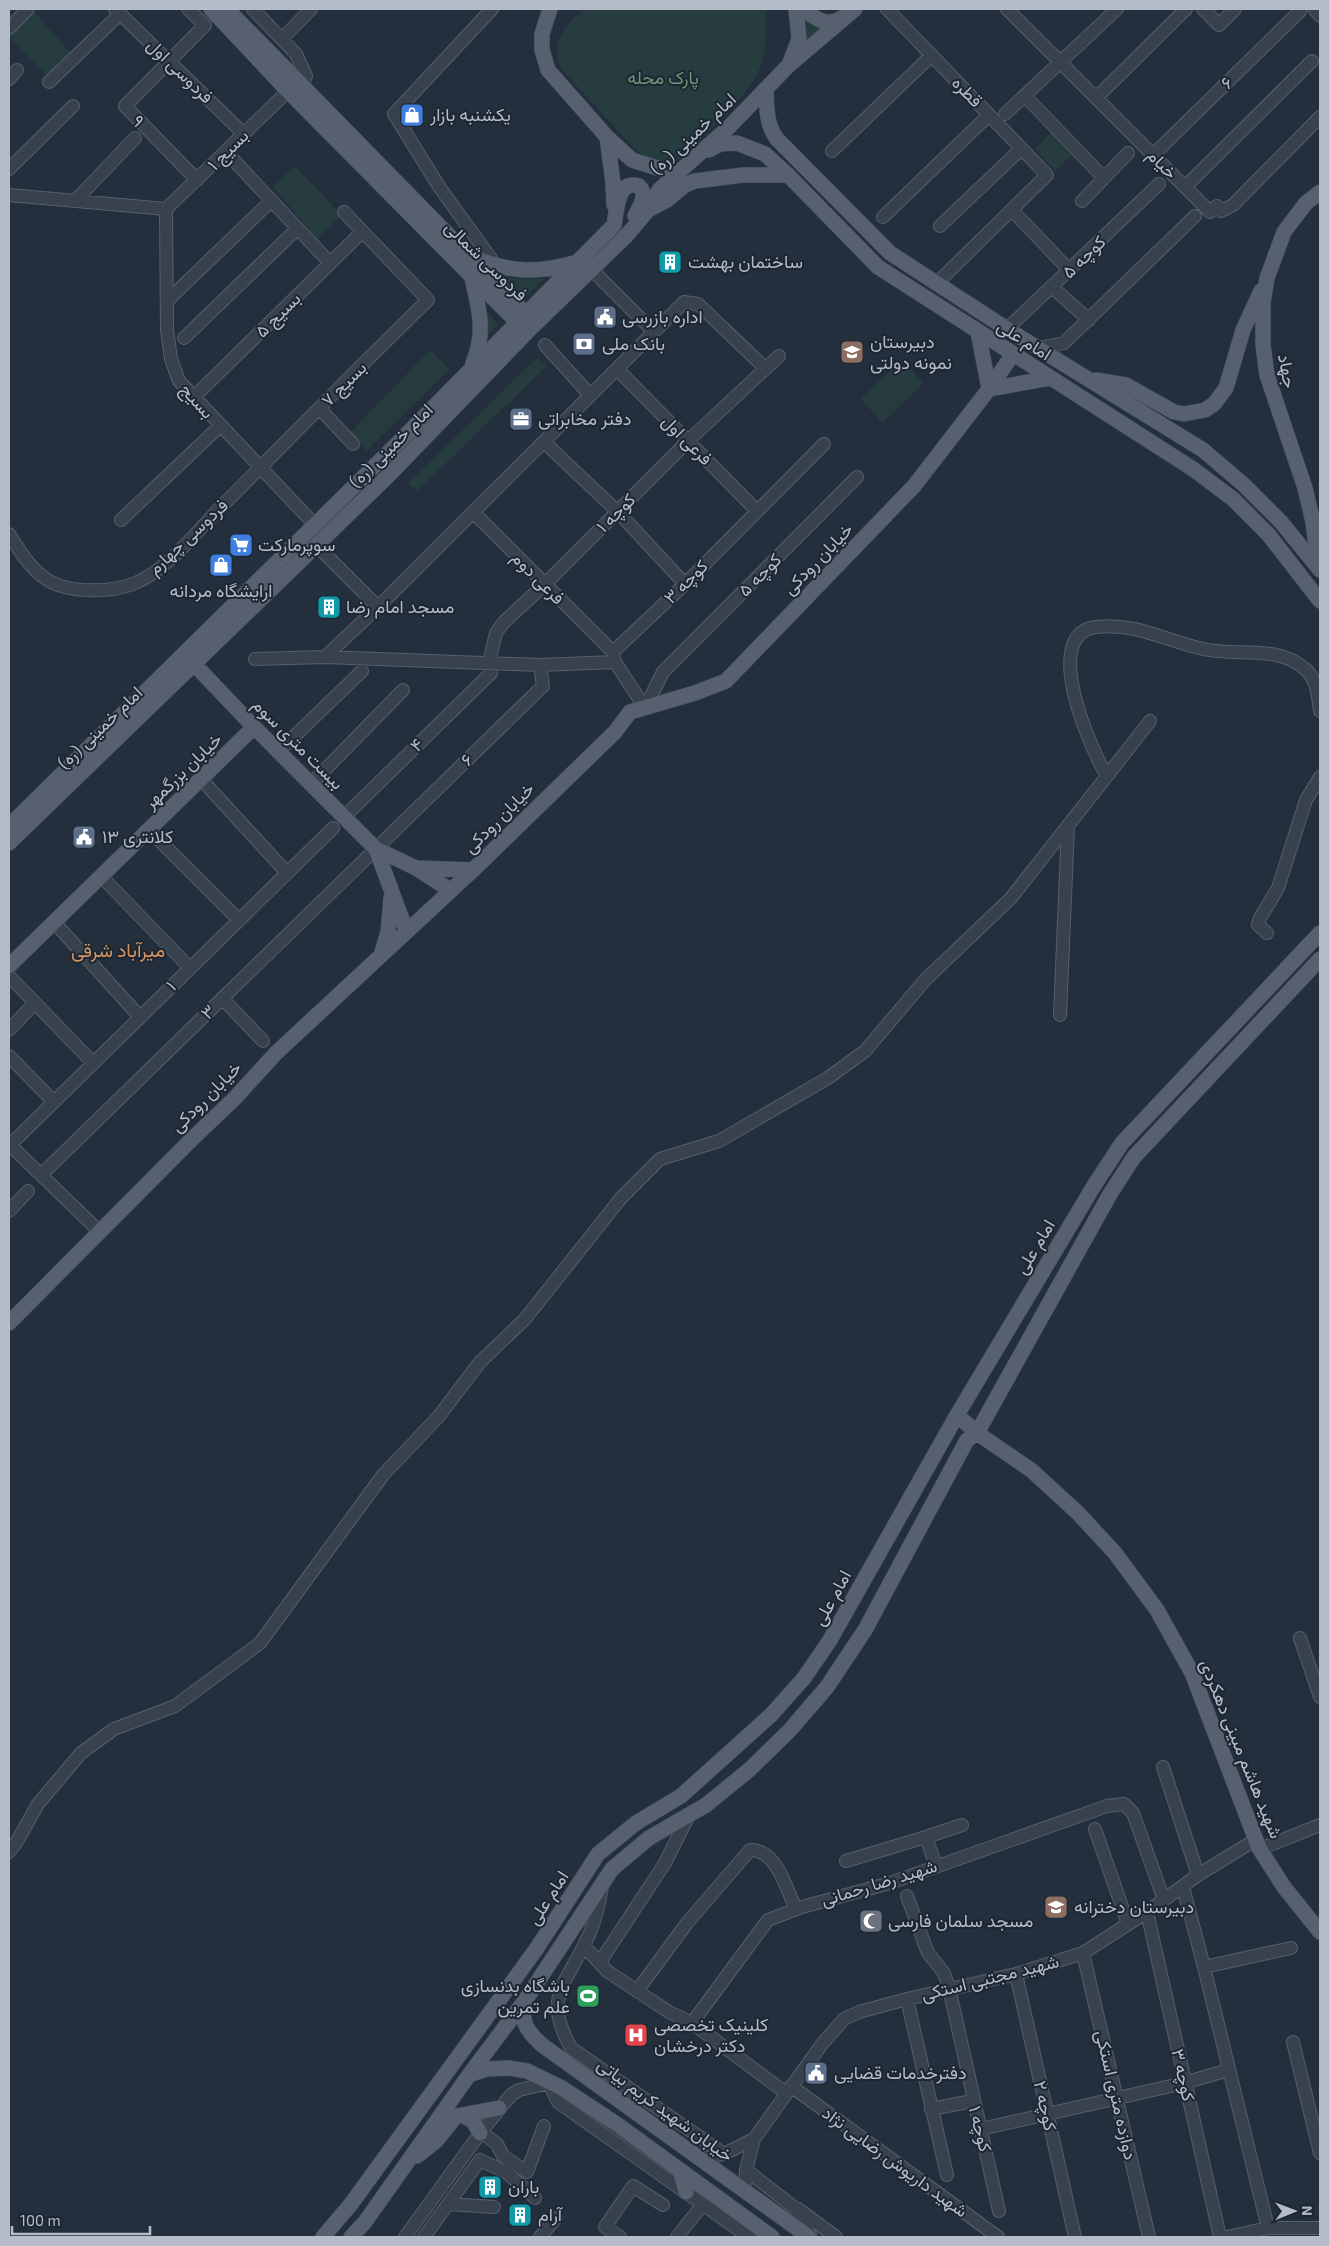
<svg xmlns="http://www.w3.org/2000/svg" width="1329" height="2246" font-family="'Exo 2',Vazirmatn,sans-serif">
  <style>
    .green { fill: #263c3f }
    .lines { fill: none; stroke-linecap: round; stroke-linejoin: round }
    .minor-casing { stroke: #565f6c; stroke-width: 14 }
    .major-casing { stroke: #414a57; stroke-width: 16 }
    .minor { stroke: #38414e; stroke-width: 12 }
    .major { stroke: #56606e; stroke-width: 15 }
    .labels { text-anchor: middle; stroke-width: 4; stroke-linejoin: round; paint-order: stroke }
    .street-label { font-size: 18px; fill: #b4bcc9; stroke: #1d2633 }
    .park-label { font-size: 18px; fill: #6b9a76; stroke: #1d2633 }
    .poi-label { font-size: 18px; fill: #b4bcc9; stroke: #1d2633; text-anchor: start }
    .neighbourhood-label { font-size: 19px; fill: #d59563; stroke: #1d2633 }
  </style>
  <rect width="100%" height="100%" fill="#242f3e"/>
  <path class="green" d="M584,9H766C766,26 767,55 759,70C742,105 703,135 676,162L653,163L633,147L561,69C550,40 565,27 584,9Z
    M28,13H35L70,52L46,75L9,37V32Z
    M802,16L813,25L823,29L801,47Z
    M1055,129L1075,152L1055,171L1035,149Z
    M294,166L342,215L317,239L273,187Z
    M496,276L523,279L545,278L522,301Z
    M486,310L498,324L487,336Z
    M430,350L449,369L366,451L350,433Z
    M538,357L547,366L417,491L408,483Z
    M903,360L923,383L882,423L861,398Z"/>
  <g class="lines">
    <g class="minor-casing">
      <path id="minor" d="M115,9L244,134
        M188,9L205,25L125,106L197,180
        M253,9L296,54L306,76L302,85
        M492,9L394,114L440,188L497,267
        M887,9L1047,175L936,284
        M1007,9L1210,212L1217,206L1221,211L1233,205L1320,117
        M1203,9L1219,25L1235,9
        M1314,9L1320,16
        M9,28L28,9
        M282,39L311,9
        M9,79L17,70
        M49,82L120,14
        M1025,96L1103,177
        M1096,98L1186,9
        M1005,114L1117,9
        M832,151L932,55
        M226,152L330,263
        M1153,155L1300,11
        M9,169L73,106
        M1185,187L1312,61
        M9,195L166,209
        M75,201L135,138
        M1082,201L1128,153
        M166,209L167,330L171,359L179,381L314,524
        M166,209L288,91
        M1012,210L1070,271
        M883,217L989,115
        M940,226L1021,149
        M592,270L654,332
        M1052,287L1089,320
        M168,300L271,201
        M1007,329L1159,184
        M184,338L297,229
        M545,345L590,395
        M1038,348L1064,343L1195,216
        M617,369L757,511
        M194,397L362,232
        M320,409L353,444
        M544,442L618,512L685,584
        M473,512L613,652L615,662L645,708L663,672L857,477
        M121,520L220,426
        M9,534C18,548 28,565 42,576C63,594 108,593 133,584C167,571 196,532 221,507C290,438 358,368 428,300L344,212
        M317,546L378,607
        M613,652L685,584L824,444
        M325,657L378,607L684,302L698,304L765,368
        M255,659L325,657L540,665L615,662
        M489,663L496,633L504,622L544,585L688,441L779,356
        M1150,721L1107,776C1090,748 1040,634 1096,627C1134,622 1167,641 1203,649C1237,657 1277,644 1305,669C1317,679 1318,696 1320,711
        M278,752L362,671
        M201,779L287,873
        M311,784L403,690
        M344,817L491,673
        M149,830L239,920
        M101,876L190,968
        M54,922L140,1017
        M1267,933L1258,925L1260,918L1278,888L1306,800L1320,777
        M9,976L93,1063
        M222,998L263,1041
        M1060,1015L1068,826
        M9,1030L30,1008
        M9,1056L54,1102
        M10,1145L100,1232
        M9,1146L333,828
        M41,1175L543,686L540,665
        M9,1211L28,1191
        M1300,1638L1320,1697
        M1163,1767L1198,1875
        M1095,1829L1128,1924
        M1260,1849L1320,1825
        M9,1852L16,1843L38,1804L81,1753L114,1729L175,1706L260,1643L383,1475L439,1416L480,1362L525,1319L621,1198L660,1159L719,1141L828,1078L865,1051L926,979L1011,898L1107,776
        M846,1861L926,1837
        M936,1866L926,1837L962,1825
        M602,1886C599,1906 594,1927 584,1945C563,1988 544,1999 571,2048L724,2154
        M1183,1887L1204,1967L1268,2228
        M907,1896L928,1953L944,1973L949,1988L999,2211
        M1147,1912L1220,2237
        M584,1946L607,1971L669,2012L692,2023
        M1083,1953L1149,2237
        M600,1962L665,1863L688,1817
        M1204,1967L1291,1948
        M1016,1974L1075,2237
        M637,1991L687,1923L750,1850C777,1849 786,1889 796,1909
        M907,1999L947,2175
        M1293,2042L1320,2153
        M791,2086L998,2237
        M786,2093L692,2023L768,1920L802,1907L890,1883L1107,1806L1124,1804L1133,1813L1164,1900
        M931,2109L973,2101
        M981,2129L1184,2083L1228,2070
        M481,2132L497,2144L503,2156L527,2172L544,2126
        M701,2159L724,2154L754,2139
        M746,2170L795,2208L811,2237
        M745,2191L746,2170L754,2139L822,2044L844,2019L859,2012L907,1999L1016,1974L1083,1953L1147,1912L1198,1875L1255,1840
        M448,2204L494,2207
        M798,2209L836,2237
        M405,2237L481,2132L511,2095L519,2090L549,2083L558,2102L749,2237
        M424,2237L480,2160L506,2172L535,2198
        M540,2237L556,2218
        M620,2237L605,2227L633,2186L663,2205
        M677,2237L703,2204
        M1227,2237L1268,2228H1320"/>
    </g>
    <g class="major-casing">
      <path id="major" d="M211,9L288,91L511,316L521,318
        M227,9L520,308L521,318
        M550,9L542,34V50L548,70L607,137L632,160L676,174
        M803,9C816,19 828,28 843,17
        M789,65L799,39L796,9
        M766,91C767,109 766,124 777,139L890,253L1007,329L1203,450L1244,485L1281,522L1320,570
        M607,137L613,183L614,205
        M709,150L720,144L737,143L765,154L788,175L878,267L1193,469L1233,499L1268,534L1320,601
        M648,210L667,200L685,185L695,181L743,175H788
        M614,225C617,210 617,179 639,186C648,195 640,206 635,216
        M472,257C509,272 535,274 574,263
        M472,278C479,309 486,332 473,363
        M978,332L989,389L1050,378
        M1096,380L1126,385L1174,412L1184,414L1205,410L1214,404L1226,388L1243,330L1261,291
        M1319,568L1313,522L1305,488L1267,375L1263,345V303L1267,278L1284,232L1306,203L1320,192
        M194,664L254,727L376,849L416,868L450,890
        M9,826L400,441L614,225
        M9,843L388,476L531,328L627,235L648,210L659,190L730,126L788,66L855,9
        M376,849L406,930
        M417,868L473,870
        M382,952L388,932L391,898
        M9,966L254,727
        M9,1323L192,1139L235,1098L276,1053L473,870L615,732L630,712L695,693L726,681L914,486L989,389L1013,354
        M957,1415L977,1433L1031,1470L1078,1513L1115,1553L1157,1610L1192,1673L1259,1848L1284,1887L1320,1932
        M526,2000C519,2021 527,2031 542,2045L809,2237
        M469,2075L487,2069L508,2068L527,2071L562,2088L618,2125L772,2237
        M462,2115L473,2121L480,2133
        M417,2156L436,2141L456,2116L499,2108
        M680,2170L686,2192
        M323,2237L351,2204L537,1948L598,1854L636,1823L681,1796L771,1715L804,1678L830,1640L957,1415L1095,1184L1122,1143L1320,933
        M351,2237L365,2222L469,2075L526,1999L612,1869L649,1838L706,1805L749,1770L790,1730L827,1687L865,1630L967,1440L977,1433L1110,1194L1134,1157L1320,959"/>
    </g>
    <use href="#minor" class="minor"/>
    <use href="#major" class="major"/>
  </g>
  <defs>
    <g id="shop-square" transform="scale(1.25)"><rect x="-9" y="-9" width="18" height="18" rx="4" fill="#3f7fe0" stroke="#1d2633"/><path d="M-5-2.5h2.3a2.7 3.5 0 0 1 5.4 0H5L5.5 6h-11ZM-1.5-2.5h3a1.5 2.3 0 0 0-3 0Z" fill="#fff"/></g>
    <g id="building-square" transform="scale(1.25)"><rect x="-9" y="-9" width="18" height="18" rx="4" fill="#0f9aa8" stroke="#1d2633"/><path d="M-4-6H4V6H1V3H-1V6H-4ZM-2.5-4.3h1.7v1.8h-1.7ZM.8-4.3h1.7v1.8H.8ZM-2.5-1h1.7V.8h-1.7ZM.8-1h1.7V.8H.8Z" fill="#fff"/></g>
    <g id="civic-square" transform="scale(1.25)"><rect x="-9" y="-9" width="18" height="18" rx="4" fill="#5c6f8a" stroke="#1d2633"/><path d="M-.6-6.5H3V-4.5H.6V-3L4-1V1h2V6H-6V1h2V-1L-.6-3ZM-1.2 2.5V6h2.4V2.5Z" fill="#fff"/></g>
    <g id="bank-square" transform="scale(1.25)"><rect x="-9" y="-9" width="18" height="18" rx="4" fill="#5c6f8a" stroke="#1d2633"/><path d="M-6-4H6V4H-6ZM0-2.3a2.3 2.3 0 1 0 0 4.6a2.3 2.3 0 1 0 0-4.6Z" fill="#fff"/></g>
    <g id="school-square" transform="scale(1.25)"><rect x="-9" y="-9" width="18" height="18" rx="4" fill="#8d6e63" stroke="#1d2633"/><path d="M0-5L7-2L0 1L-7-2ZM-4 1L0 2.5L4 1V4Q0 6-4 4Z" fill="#fff"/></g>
    <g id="office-square" transform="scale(1.25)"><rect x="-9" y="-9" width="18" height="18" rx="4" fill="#5c6f8a" stroke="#1d2633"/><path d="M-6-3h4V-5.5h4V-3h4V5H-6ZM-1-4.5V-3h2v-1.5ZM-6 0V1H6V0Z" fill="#fff"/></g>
    <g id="supermarket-square" transform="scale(1.25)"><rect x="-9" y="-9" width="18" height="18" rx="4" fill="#3f7fe0" stroke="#1d2633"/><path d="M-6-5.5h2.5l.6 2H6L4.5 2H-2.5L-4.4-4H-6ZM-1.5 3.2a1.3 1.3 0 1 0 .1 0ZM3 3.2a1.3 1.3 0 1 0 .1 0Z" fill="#fff"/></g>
    <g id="mosque-square" transform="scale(1.25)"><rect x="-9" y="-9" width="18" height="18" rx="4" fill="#6b7280" stroke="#1d2633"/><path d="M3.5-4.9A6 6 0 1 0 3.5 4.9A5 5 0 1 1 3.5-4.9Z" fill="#fff"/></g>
    <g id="stadium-square" transform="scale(1.25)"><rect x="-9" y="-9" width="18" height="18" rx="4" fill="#2e9e5b" stroke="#1d2633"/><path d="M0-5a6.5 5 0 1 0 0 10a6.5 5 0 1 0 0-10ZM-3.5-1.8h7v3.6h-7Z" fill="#fff"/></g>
    <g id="hospital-square" transform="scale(1.25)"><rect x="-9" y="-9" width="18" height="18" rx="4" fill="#e0444e" stroke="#1d2633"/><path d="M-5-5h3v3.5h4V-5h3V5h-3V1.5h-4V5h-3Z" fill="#fff"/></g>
  </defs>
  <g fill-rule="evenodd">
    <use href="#shop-square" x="412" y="115"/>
    <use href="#building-square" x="670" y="262"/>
    <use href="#civic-square" x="605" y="317"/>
    <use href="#bank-square" x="584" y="344"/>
    <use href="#school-square" x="852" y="352"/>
    <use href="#office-square" x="521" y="419"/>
    <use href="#supermarket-square" x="241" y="545"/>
    <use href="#shop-square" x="221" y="565"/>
    <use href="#building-square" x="329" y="607"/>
    <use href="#civic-square" x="84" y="837"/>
    <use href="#school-square" x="1056" y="1907"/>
    <use href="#mosque-square" x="871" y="1921"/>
    <use href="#stadium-square" x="588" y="1996"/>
    <use href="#hospital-square" x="636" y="2035"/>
    <use href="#civic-square" x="816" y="2073"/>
    <use href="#building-square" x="490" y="2187"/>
    <use href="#building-square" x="520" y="2215"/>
  </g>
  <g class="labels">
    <g class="street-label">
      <text transform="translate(180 71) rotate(44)" y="6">فردوسی اول</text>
      <text transform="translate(1227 83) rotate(-44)" y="6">۶</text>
      <text transform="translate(967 92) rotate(46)" y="6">قطره</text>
      <text transform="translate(138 121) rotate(47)" y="6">۹</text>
      <text transform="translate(693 134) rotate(-43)" y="6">امام خمینی (ره)</text>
      <text transform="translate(228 150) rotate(-45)" y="6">بسیج ۱</text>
      <text transform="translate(1162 164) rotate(45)" y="6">خیام</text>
      <text transform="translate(1084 257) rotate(-44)" y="6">کوچه ۵</text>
      <text transform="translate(486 261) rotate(44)" y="6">فردوسی شمالی</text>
      <text transform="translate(278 315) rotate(-45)" y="6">بسیج ۵</text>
      <text transform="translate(1024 340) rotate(32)" y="6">امام علی</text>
      <text transform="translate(1287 371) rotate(79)" y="6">جهاد</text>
      <text transform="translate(344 384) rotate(-45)" y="6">بسیج ۷</text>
      <text transform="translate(197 401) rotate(48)" y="6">بسیج</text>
      <text transform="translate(687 440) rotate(45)" y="6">فرعی اول</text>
      <text transform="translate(391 446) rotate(-45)" y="6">امام خمینی (ره)</text>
      <text transform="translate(616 513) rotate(-45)" y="6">کوچه ۱</text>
      <text transform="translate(188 537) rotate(-43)" y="6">فردوسی چهارم</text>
      <text transform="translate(818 559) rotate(-46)" y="6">خیابان رودکی</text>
      <text transform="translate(760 575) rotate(-45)" y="6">کوچه ۵</text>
      <text transform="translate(538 578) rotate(45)" y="6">فرعی دوم</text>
      <text transform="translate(686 582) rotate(-45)" y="6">کوچه ۳</text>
      <text transform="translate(100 728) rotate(-44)" y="6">امام خمینی (ره)</text>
      <text transform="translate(298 744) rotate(45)" y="6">بیست متری سوم</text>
      <text transform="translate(417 745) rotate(-45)" y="6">۴</text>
      <text transform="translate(467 760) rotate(-44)" y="6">۶</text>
      <text transform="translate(183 771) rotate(-44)" y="6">خیابان بزرگمهر</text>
      <text transform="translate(499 818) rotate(-45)" y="6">خیابان رودکی</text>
      <text transform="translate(171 986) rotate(-44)" y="6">۱</text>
      <text transform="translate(208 1012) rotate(-44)" y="6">۳</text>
      <text transform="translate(206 1097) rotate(-45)" y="6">خیابان رودکی</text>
      <text transform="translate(1035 1247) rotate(-59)" y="6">امام علی</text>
      <text transform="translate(832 1598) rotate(-61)" y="6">امام علی</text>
      <text transform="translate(1241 1749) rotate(68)" y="6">شهید هاشم مبینی دهکردی</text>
      <text transform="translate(879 1883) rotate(-17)" y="6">شهید رضا رحمانی</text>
      <text transform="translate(548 1898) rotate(-57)" y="6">امام علی</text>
      <text transform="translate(990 1978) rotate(-14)" y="6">شهید مجتبی استکی</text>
      <text transform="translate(1183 2075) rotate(77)" y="6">کوچه ۳</text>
      <text transform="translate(1116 2095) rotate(77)" y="6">دوازده متری استکی</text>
      <text transform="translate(1045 2106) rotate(77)" y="6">کوچه ۲</text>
      <text transform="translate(665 2110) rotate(36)" y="6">خیابان شهید کریم بیاتی</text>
      <text transform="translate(980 2129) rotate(76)" y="6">کوچه ۱</text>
      <text transform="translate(895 2162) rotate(36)" y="6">شهید داریوش رضایی نژاد</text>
    </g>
    <g class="park-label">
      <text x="663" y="84">پارک محله</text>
    </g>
    <g class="poi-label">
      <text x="430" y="121">یکشنبه بازار</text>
      <text x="688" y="268">ساختمان بهشت</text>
      <text x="622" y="323">اداره بازرسی</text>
      <text x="870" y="348">دبیرستان<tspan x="870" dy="21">نمونه دولتی</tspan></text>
      <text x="602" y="350">بانک ملی</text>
      <text x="538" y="425">دفتر مخابراتی</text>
      <text x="258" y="551">سوپرمارکت</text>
      <text x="221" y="597" text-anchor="middle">ارایشگاه مردانه</text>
      <text x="346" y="613">مسجد امام رضا</text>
      <text x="102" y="843">کلانتری ۱۳</text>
      <text x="1074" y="1913">دبیرستان دخترانه</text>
      <text x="888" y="1927">مسجد سلمان فارسی</text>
      <text x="570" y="1992" text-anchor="end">باشگاه بدنسازی<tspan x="570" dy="21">علم تمرین</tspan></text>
      <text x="654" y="2031">کلینیک تخصصی<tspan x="654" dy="21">دکتر درخشان</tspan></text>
      <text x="834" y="2079">دفترخدمات قضایی</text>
      <text x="508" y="2193">باران</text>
      <text x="538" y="2221">آرام</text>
    </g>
    <g class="neighbourhood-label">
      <text x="118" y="957">میرآباد شرقی</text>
    </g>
  </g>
  <rect width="1329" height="2246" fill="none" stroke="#b4bcc9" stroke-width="20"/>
  <g transform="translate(1294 2211) rotate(89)" stroke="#1d2633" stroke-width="4" paint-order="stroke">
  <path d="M0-4L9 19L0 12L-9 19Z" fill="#b4bcc9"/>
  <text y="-8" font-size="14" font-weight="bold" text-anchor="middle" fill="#b4bcc9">N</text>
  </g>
  <path d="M12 2226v8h138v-8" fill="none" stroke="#b4bcc9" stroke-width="2.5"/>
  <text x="20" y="2226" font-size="15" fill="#b4bcc9" stroke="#1d2633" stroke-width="4" paint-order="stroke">100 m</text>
</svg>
